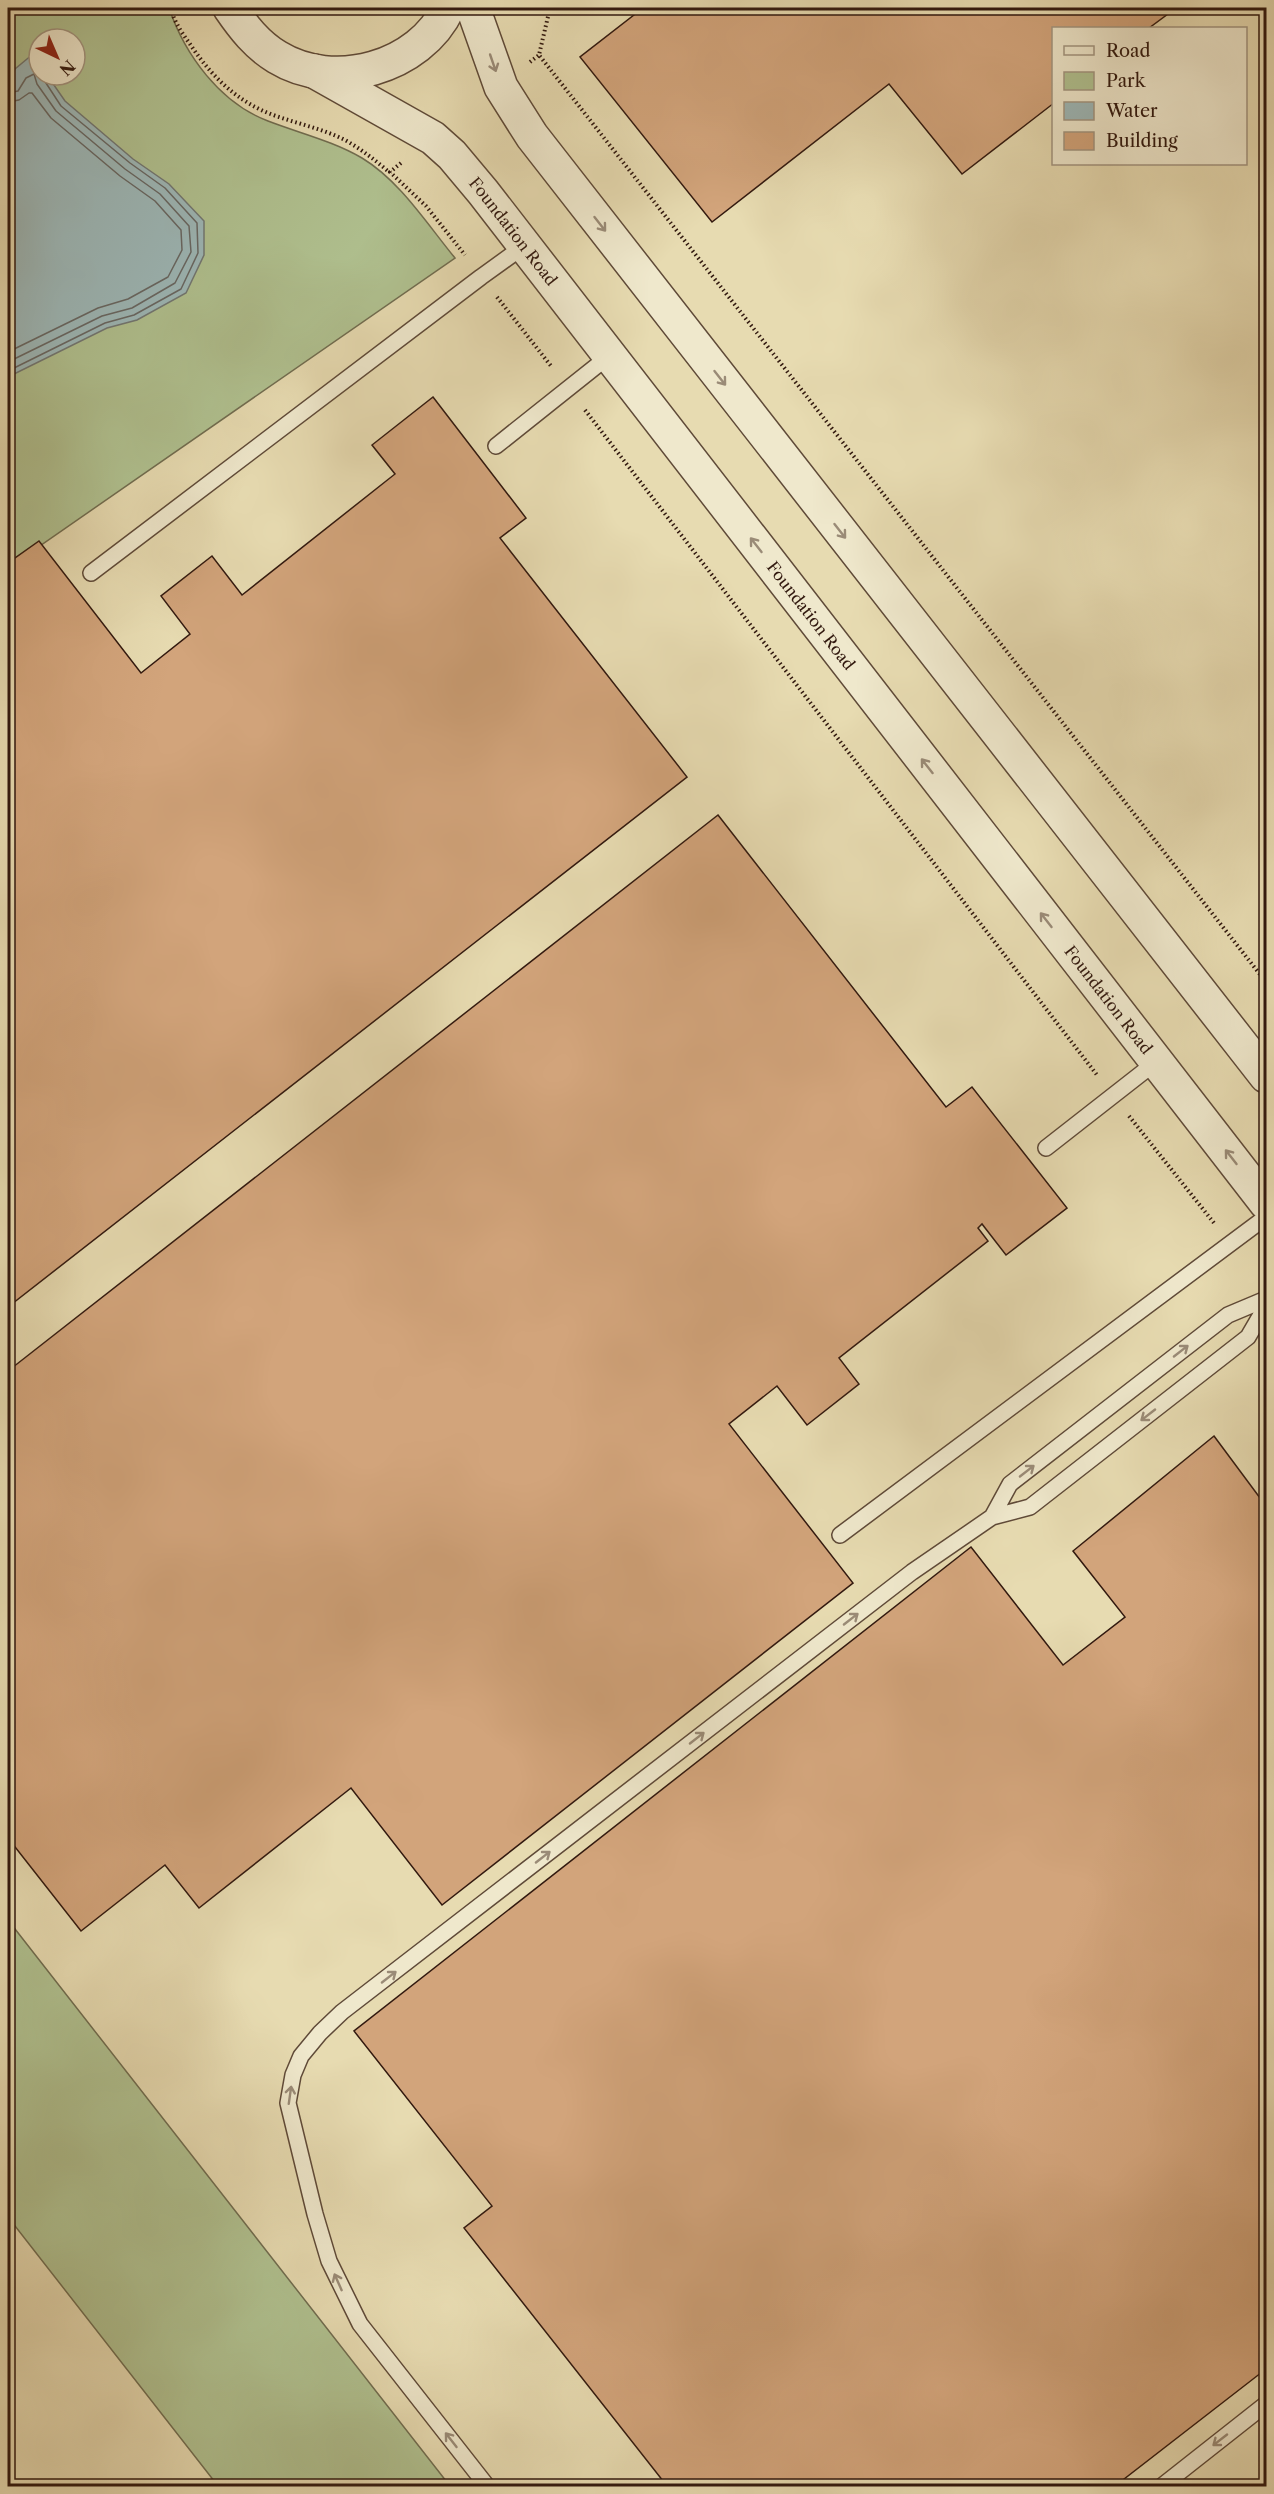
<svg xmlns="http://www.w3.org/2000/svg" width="1274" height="2494" font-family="'Libre Caslon Text',serif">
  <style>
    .green { fill: #b0c190; stroke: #716d50; stroke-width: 1.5; fill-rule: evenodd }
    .water { fill: #9db8b8; stroke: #727874; stroke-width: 1.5 }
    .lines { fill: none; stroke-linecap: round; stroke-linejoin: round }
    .shore { stroke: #686864; stroke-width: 1.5 }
    .building { fill: #d2a47b; stroke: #32190f; stroke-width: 1.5 }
    .service-casing { stroke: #5f4a38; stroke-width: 18 }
    .tertiary-casing { stroke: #5f4a38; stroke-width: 36 }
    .path { stroke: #32190f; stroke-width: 4; stroke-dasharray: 1.5 3; stroke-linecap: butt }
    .service { stroke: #efe8cc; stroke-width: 15 }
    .tertiary { stroke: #efe8cc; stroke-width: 33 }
    .oneway { stroke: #9a8b77 }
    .labels { text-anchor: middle; stroke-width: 5; stroke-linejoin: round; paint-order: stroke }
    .street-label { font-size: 16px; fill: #32190f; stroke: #efe8cc }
  </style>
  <rect width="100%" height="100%" fill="#e7dbb1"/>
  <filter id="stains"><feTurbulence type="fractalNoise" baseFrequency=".00333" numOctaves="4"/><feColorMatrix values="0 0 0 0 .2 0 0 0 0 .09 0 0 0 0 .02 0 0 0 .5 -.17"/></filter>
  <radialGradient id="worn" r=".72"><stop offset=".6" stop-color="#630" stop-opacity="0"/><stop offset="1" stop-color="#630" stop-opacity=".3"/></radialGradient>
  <path class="green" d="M8,8H169C185,55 220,103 268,121C299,133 333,141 362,158C400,181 427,224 455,258L8,568ZM39,39H75V75H39Z
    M8,1920L450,2486H218L8,2217Z"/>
  <path class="water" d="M33,54L39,63V75H47L65,101L133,159L169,184L204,221V255L186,293L137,320L107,328L8,377V85L15,69Z"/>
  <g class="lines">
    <path class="shore" d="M8,93L18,91L26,78L34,74L37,84L56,111L125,169L160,194L189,226L191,252L175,283L132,308L102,316L8,362
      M8,102L19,100L29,93H32L51,118L120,176L155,201L181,230L182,250L168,277L128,299L98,308L8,352
      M8,371L105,323L134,315L181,289L198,253L197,223L165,188L130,163L61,106L44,80L43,75"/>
  </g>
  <path class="building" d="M643,8H1176L1149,28H1054V103L962,174L889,84L712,222L580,57Z
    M433,397L526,518L500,538L687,777L8,1307V563L39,541L141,673L190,634L161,596L212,556L242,595L395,474L372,445Z
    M718,815L946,1107L972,1087L1067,1208L1006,1255L982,1224L978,1228L988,1241L839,1358L859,1384L807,1425L777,1386L729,1424L853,1583L442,1905L351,1788L199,1908L165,1865L81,1931L8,1838V1371Z
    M1214,1436L1266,1506V2369L1115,2486H710L707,2482L701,2486H667L464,2228L492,2206L354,2031L971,1547L1063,1665L1125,1617L1073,1551Z"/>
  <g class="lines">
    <g class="service-casing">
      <path id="service" d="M496,446L609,356
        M91,573L481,277L524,246
        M1046,1148L1156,1062
        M992,1517L1010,1484L1228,1315L1266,1299
        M840,1535L1266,1217
        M487,2486L360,2324L329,2261L315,2214L288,2103L293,2075L301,2056L320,2033L342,2012L912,1572L992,1517L1030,1507L1248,1337L1266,1306
        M1162,2486L1266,2404"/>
    </g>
    <g class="tertiary-casing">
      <g id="tertiary">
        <path d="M230,8C243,27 257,45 277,57C334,92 420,68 448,8"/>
        <path d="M473,8L501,87L532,136L1266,1076"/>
        <path id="s1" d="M314,71L433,138L452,155L483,192L1266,1203"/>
      </g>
    </g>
    <path class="path" d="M171,8C173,20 182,33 190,44C211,76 238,103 276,116C299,124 323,129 345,140C361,149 375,160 389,172
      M550,8L539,55L1266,982
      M530,62L539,55
      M401,163L390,172L426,206L465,255
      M497,297L551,366
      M585,410L1097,1075
      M1129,1116L1214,1223"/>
    <use href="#service" class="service"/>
    <use href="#tertiary" class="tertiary"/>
  </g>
  <defs><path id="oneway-shaft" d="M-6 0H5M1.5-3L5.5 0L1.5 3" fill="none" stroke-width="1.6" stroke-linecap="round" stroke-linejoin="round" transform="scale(1.5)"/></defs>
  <g class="oneway">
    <use href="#oneway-shaft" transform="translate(493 63) rotate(71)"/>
    <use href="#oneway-shaft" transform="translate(600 224) rotate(52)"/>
    <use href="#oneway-shaft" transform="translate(720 378) rotate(52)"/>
    <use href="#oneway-shaft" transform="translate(840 531) rotate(52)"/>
    <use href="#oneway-shaft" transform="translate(756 545) rotate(-128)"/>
    <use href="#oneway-shaft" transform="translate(927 766) rotate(-128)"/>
    <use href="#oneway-shaft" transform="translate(1046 920) rotate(-128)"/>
    <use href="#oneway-shaft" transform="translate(1231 1157) rotate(-128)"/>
    <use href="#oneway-shaft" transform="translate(1181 1351) rotate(-38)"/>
    <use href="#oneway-shaft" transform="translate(1148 1415) rotate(142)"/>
    <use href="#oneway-shaft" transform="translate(1027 1471) rotate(-38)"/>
    <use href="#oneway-shaft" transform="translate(851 1619) rotate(-38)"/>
    <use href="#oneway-shaft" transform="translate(697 1738) rotate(-38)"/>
    <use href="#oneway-shaft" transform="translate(543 1857) rotate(-38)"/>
    <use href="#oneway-shaft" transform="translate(389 1977) rotate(-38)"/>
    <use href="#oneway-shaft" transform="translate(290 2095) rotate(-82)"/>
    <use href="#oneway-shaft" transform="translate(338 2282) rotate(-114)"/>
    <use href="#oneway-shaft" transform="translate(451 2440) rotate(-128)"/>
    <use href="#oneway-shaft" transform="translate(1220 2440) rotate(142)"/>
  </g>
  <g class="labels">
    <g class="street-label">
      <text dy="6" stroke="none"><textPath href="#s1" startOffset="260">Foundation Road</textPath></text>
      <text dy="6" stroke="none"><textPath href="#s1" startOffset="746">Foundation Road</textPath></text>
      <text dy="6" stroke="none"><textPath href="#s1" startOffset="1232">Foundation Road</textPath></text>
    </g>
  </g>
  <rect width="1274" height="2494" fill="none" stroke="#e7dbb1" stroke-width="30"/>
  <rect x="9" y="9" width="1256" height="2476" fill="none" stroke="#32190f" stroke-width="3"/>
  <rect x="15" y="15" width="1244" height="2464" fill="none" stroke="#32190f" stroke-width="1.5"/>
  <rect x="1052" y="27" width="195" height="138" fill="#efe8cc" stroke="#a39580" stroke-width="1.5"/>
  <rect x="1064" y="46" width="30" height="9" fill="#efe8cc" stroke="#a39580" stroke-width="1.5"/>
  <text x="1106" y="57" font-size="18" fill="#32190f">Road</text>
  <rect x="1064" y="72" width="30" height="18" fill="#b0c190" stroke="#a39580" stroke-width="1.5"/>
  <text x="1106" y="87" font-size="18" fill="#32190f">Park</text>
  <rect x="1064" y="102" width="30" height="18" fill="#9db8b8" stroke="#a39580" stroke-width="1.5"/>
  <text x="1106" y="117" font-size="18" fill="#32190f">Water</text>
  <rect x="1064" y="132" width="30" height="18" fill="#d2a47b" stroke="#a39580" stroke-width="1.5"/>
  <text x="1106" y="147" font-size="18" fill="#32190f">Building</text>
  <g transform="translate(57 57) rotate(136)"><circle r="28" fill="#efe8cc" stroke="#a39580" stroke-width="1.5"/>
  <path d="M0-4.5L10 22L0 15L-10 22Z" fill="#8f2418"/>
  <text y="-9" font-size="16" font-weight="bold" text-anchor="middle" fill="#32190f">N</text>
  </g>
  <rect width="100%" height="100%" filter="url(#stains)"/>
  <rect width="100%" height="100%" fill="url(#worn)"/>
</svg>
